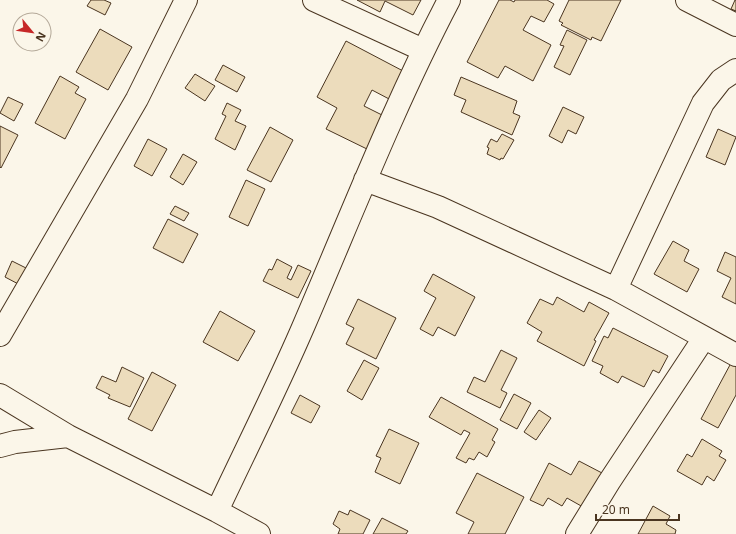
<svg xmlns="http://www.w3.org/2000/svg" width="736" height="534" font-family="'Noto Sans',sans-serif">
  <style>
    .building { fill: #ecdcbc; stroke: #4a3520 }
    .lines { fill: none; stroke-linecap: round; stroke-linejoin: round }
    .street-casing { stroke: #4a3520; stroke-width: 24 }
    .street { stroke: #fbf6e9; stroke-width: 22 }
  </style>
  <rect width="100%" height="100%" fill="#fbf6e9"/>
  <path class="building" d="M91,0H104L111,3L105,15L87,6Z
    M357,0H421L413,15L385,1L380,12Z
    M499,0H510L514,2L515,0H547L554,4L544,22L531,16L523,30L551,45L533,81L505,66L498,78L467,62Z
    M569,0H621L601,41L592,37L591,40L561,25L563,23L559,21Z
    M735,0H736V11L731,9Z
    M100,29L132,47L108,90L76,72Z
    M567,30L587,40L570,75L554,67L564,46L560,45Z
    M346,41L405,72L391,100L372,90L364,106L386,117L369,150L326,129L337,108L317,97Z
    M223,65L245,77L237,92L215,80Z
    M195,74L215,86L205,101L185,88Z
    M60,76L79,87L75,93L86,99L65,139L35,123Z
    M461,77L517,101L513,113L520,116L512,135L461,112L466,100L454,95Z
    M8,97L23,104L14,121L0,113Z
    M227,103L241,110L235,121L246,126L235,150L215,139L226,116L222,114Z
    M563,107L584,117L576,134L568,130L562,143L549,136Z
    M0,126L18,135L1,168L0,167Z
    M270,127L293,140L271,182L247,170Z
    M718,129L736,137L725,165L706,157Z
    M502,134L514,140L503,159L501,158L500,160L487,154L489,148L487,147L491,139L497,142Z
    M148,139L167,149L152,176L134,166Z
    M183,154L197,162L183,185L170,177Z
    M246,180L265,189L248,226L229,217Z
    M175,206L189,213L184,221L170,214Z
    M168,219L198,234L183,263L153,248Z
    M673,241L689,250L684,261L699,269L687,292L654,274Z
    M725,252L736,257V304L722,297L731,278L717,271Z
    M277,259L292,267L287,278L291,280L298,265L311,271L298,298L263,281L269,269L272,270Z
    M12,261L32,271L24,287L5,277Z
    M433,274L475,297L455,336L438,327L433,336L420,329L436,298L424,291Z
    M557,297L584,312L589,302L609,313L594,340L596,341L584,366L537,341L542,332L527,323L540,299L553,305Z
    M358,299L396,318L376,359L346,344L354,328L346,324Z
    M220,311L255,331L238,361L203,342Z
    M613,328L668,356L659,373L653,370L644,387L622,376L618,383L600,373L603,366L592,361L604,336L608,338Z
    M501,350L517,358L501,390L507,393L500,408L467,392L474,377L485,382Z
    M364,360L379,368L362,400L347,391Z
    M731,363L736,366V395L718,428L701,419Z
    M122,367L144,378L130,407L108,398L110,395L96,388L102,376L116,382Z
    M152,372L176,385L152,431L128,419Z
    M514,394L531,403L517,429L500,420Z
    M300,395L320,406L311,423L291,413Z
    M441,397L498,429L492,440L495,442L487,457L479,452L474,460L469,458L466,463L456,458L470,433L464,430L461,435L429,417Z
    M539,410L551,418L536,440L524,432Z
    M389,429L419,443L400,484L375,472L381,458L376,456Z
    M702,439L722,451L719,456L726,460L714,481L707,476L702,485L677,471L687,454L692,457Z
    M579,461L602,473L583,507L567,498L562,506L548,498L543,506L530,500L549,463L571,475Z
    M477,473L524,497L505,534H468L474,522L456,513Z
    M653,506L670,516L666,524L676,530L675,534H638Z
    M350,510L370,520L363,534H338L340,529L333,524L339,511L348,515Z
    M382,518L408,531L406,534H373Z"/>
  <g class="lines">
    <g class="street-casing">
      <path id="street" d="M314,0L423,50
        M687,0L736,25
        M365,180L438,207L616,289L736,355
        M616,289L703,103L721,80L736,70
        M0,335L137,99L186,0
        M0,395L68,436L217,511L259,534
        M0,446L15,442L68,436
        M217,511C246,449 277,388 304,325C351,216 394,105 449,0
        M577,534L609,482L704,338"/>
    </g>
    <use href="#street" class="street"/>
  </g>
  <g transform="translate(32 32) rotate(119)"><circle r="19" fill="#fbf6e9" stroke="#b4a999"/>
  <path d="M0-3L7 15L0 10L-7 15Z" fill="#c62828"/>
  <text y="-6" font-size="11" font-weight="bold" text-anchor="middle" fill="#4a3520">N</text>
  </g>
  <path d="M596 514v6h83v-6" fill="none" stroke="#4a3520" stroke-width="2"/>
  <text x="602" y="514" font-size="12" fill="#4a3520" stroke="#fbf6e9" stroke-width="3" paint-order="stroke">20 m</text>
</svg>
